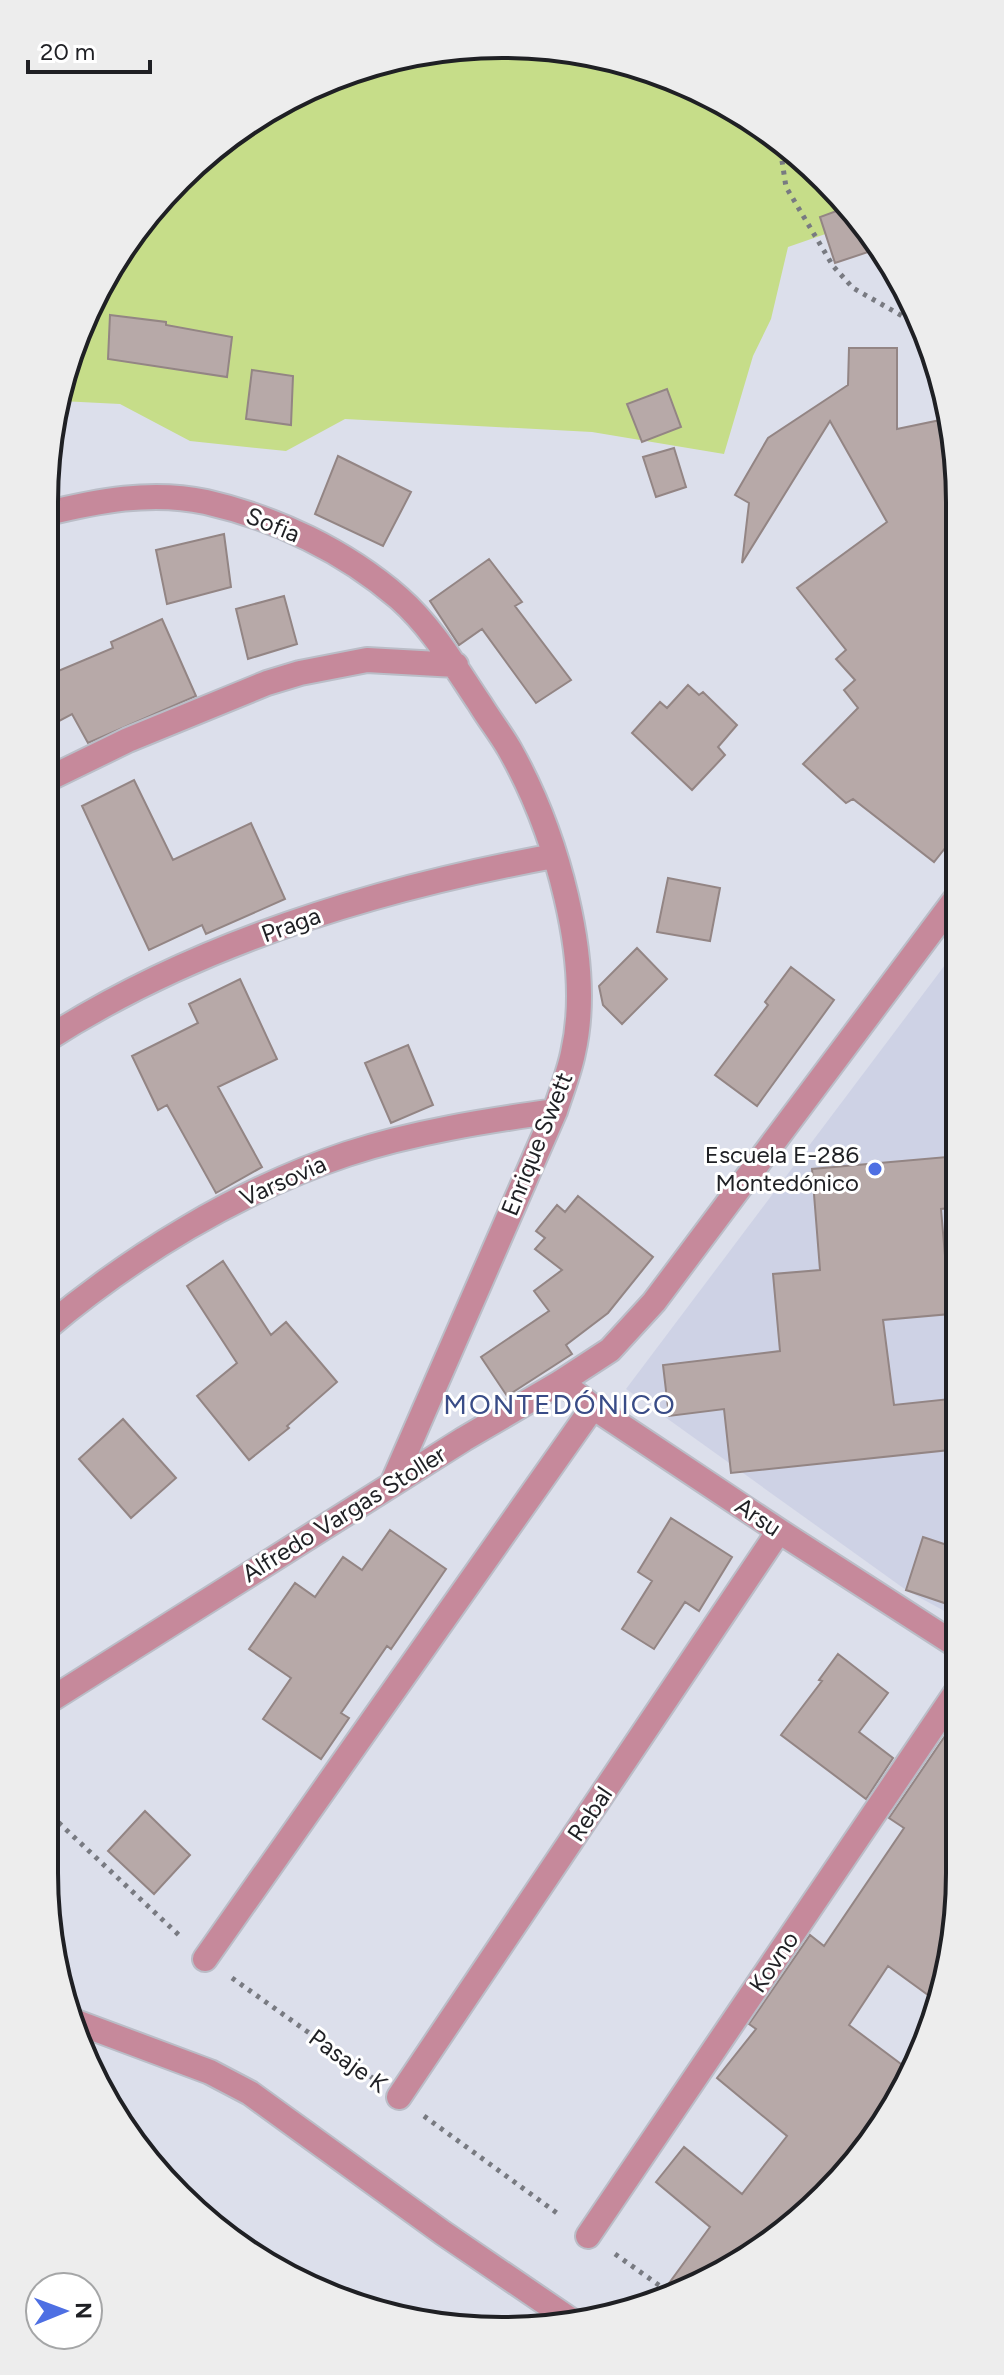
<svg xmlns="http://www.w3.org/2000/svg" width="1004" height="2375" font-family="Figtree,sans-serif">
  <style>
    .built { fill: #ced2e5 }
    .green { fill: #c6dd89 }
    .building { fill: #b7a9a8; stroke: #938584; stroke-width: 2 }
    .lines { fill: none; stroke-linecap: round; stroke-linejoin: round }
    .minor-casing { stroke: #babdc7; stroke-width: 28 }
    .path { stroke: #787a81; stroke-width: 5; stroke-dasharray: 4 6; stroke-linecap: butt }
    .minor { stroke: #c6899b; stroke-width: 24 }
    .poi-dot { fill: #4e6fe3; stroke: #fff; stroke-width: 3 }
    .labels { text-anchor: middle; stroke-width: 6; stroke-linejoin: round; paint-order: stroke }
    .street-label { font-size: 24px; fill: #1f2024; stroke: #fff }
    .poi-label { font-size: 24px; fill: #1f2024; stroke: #fff; text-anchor: end }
    .quarter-label { font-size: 28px; letter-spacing: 2px; fill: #394c87; stroke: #fff }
    .rim { fill: none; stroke: #1f2024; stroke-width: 4 }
  </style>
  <rect width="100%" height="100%" fill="#dcdfeb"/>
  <path class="built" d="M957,949L959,1619L906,1590L626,1389Z"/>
  <path class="green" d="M472,45L649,68L756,121L847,200L860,222L788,247L771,319L753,356L724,454L592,432L345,419L286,451L190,441L120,404L61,401L68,355L157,200L299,91Z"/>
  <path class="building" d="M850,206L877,249L835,263L820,217Z
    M110,315L166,322V325L232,337L227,377L108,359Z
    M849,348H897V429L950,418L956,442L957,833L934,862L853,799L846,803L803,764L858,708L844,690L855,680L836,659L846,650L797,588L887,522L830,421L742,563L749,503L735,495L768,438L848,385Z
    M252,370L293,376L291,425L246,419Z
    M667,389L681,427L642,442L627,404Z
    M674,448L686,487L656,497L643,457Z
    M338,456L411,492L383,546L315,514Z
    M224,534L231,587L167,604L156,550Z
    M489,559L522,602L515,606L571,680L536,703L482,629L459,645L430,601Z
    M284,596L297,644L248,659L236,609Z
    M162,619L196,696L88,743L72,714L44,729V677L113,648L111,642Z
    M688,685L699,695L703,692L737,725L718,747L725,755L692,790L632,733L660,702L667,708Z
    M134,780L173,860L251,823L285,899L206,934L202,925L149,950L82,806Z
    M668,878L720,888L710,941L657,932Z
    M637,948L667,979L622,1024L603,1005L599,986Z
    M791,967L834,1000L757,1106L715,1075L768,1005L765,1002Z
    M240,979L277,1059L218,1087L262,1167L216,1193L167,1105L158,1110L132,1056L198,1023L189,1004Z
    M408,1045L433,1105L391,1123L365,1063Z
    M958,1156V1207L941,1209L950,1314L883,1320L894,1405L959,1398V1449L731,1473L724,1409L669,1416L663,1365L780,1351L773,1274L820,1270L812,1169Z
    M578,1196L653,1257L608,1313L566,1345L572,1354L507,1396L481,1357L549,1311L534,1291L562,1270L535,1249L545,1238L536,1231L557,1205L565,1212Z
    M223,1261L271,1335L286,1322L337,1382L287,1426L289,1428L249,1460L197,1396L237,1363L187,1286Z
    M123,1419L176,1478L131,1518L79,1459Z
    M671,1518L732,1557L699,1611L685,1602L654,1649L622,1629L652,1581L638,1572Z
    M390,1530L446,1569L391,1649L387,1646L341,1713L349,1718L321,1759L263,1719L291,1678L249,1649L295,1583L315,1597L343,1557L362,1570Z
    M923,1537L959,1549V1608L906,1590Z
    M838,1654L888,1693L859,1732L893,1758L866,1799L781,1735L822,1681L819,1680Z
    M960,1714V1873L939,2003L888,1966L849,2025L909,2070L893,2099L875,2124L873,2122L829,2184L754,2249L748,2245L730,2270L659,2297L710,2227L656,2182L684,2147L742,2194L787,2136L717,2078L756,2029L749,2024L810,1935L824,1946L904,1828L889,1818Z
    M145,1811L190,1855L154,1894L108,1851Z"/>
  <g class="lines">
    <g class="minor-casing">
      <path id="minor" d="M44,514C97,501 151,490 206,502C276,518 345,551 399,598C433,628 455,667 480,704C489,719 501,734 510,750C555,830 594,961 573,1053C569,1073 561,1092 555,1111L392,1484
        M44,781L128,740L267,683L300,673L367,660L456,665
        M44,1041C195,943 379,888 554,856
        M44,1330C131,1256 239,1190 347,1154C414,1132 485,1121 555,1111
        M561,1382L593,1407L779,1531L959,1647
        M44,1704L464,1439L561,1382L610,1350L654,1302L957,897
        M205,1959L593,1407
        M68,2019L210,2072L250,2093L443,2233L575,2323
        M399,2097L779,1531
        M588,2236L959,1688"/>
    </g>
    <path class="path" d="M779,141L786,187L833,266L853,288L911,321L923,324
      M44,1809L181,1937
      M232,1978L374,2079
      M424,2116L561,2216
      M615,2254L670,2293"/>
    <use href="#minor" class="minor"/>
  </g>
  <circle class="poi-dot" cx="875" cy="1169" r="8"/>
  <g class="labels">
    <g class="street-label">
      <text transform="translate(273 525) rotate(22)" y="8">Sofia</text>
      <text transform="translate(291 925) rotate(-20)" y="8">Praga</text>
      <text transform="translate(537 1144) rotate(-68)" y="8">Enrique Swett</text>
      <text transform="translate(283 1181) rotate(-24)" y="8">Varsovia</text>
      <text transform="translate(344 1514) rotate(-32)" y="8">Alfredo Vargas Stoller</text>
      <text transform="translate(758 1517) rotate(34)" y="8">Arsu</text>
      <text transform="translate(590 1814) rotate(-56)" y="8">Rebal</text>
      <text transform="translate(774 1962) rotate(-56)" y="8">Kovno</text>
      <text transform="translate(348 2061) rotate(36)" y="8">Pasaje K</text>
    </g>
    <g class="poi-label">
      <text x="859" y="1163">Escuela E-286<tspan x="859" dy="28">Montedónico</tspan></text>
    </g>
    <g class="quarter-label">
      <text x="560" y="1414">MONTEDÓNICO</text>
    </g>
  </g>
  <path d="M0 0H1004V2375H0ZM502 58H502A444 444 0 0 1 946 502V1873A444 444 0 0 1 502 2317H502A444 444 0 0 1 58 1873V502A444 444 0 0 1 502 58Z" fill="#ededed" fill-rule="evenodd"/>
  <path class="rim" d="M502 58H502A444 444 0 0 1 946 502V1873A444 444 0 0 1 502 2317H502A444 444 0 0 1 58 1873V502A444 444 0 0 1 502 58Z"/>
  <g transform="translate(64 2311) rotate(89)"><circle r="38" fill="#ffffff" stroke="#a5a6a7" stroke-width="2"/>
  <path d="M0-6L14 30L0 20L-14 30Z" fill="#4e6fe3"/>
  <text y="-12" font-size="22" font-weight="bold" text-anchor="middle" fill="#1f2024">N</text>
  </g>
  <path d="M28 60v12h122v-12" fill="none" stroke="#1f2024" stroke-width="4"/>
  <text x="40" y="60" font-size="24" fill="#1f2024" stroke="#ffffff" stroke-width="6" paint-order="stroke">20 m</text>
</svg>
